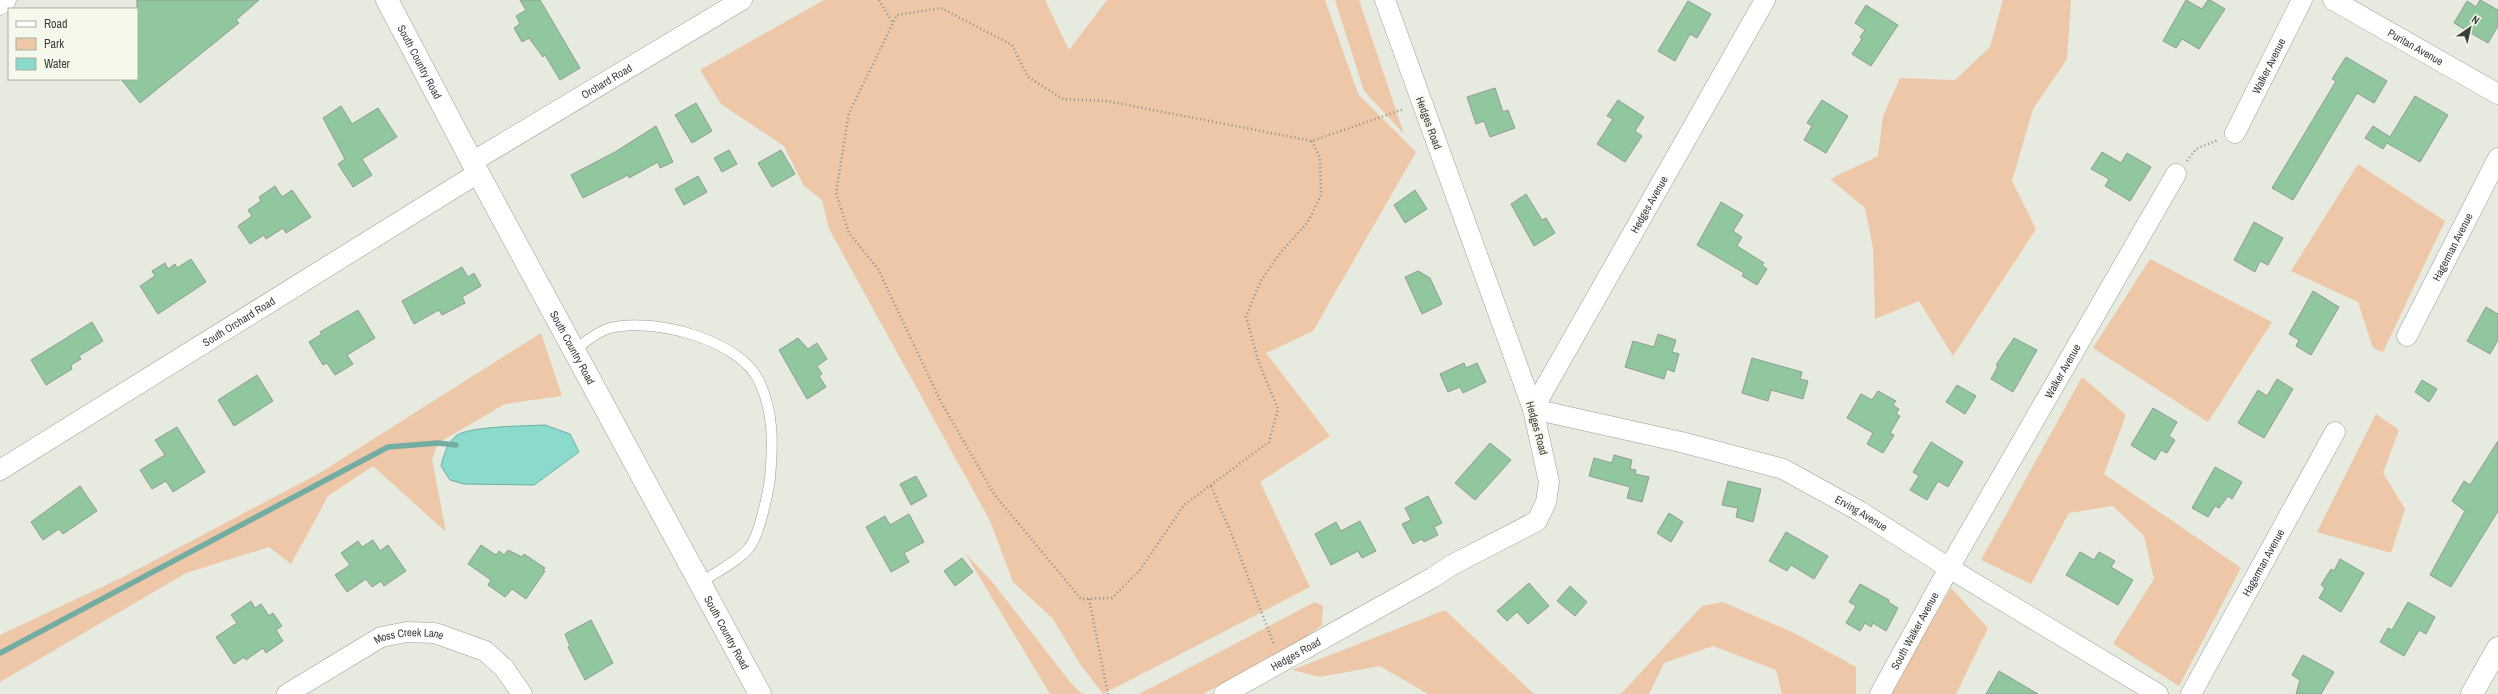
<svg xmlns="http://www.w3.org/2000/svg" width="2498" height="694" font-family="'Archivo Narrow',sans-serif">
  <style>
    .green { fill: #edc7a7 }
    .water { fill: #8adbcd; stroke: #73aca1 }
    .lines { fill: none; stroke-linecap: round; stroke-linejoin: round }
    .stream { stroke: #73aca1; stroke-width: 5.5 }
    .building { fill: #90c79e; stroke: #919c94 }
    .lane-casing { stroke: #9a9e93; stroke-width: 11 }
    .street-casing { stroke: #9a9e93; stroke-width: 21 }
    .secondary-casing { stroke: #9a9e93; stroke-width: 23 }
    .path { stroke: #8d9087; stroke-width: 2.5; stroke-dasharray: 1 3; stroke-linecap: butt }
    .lane { stroke: #fff; stroke-width: 10 }
    .street { stroke: #fff; stroke-width: 20 }
    .secondary { stroke: #fff; stroke-width: 22 }
    .labels { text-anchor: middle; stroke-width: 4; stroke-linejoin: round; paint-order: stroke }
    .street-label { font-size: 11px; fill: #3c3e39; stroke: #f4f9ec }
  </style>
  <rect width="100%" height="100%" fill="#e7ebdf"/>
  <path class="green" d="M824,0H1045L1069,50L1107,0H1325L1358,94L1416,152L1313,331L1266,353L1330,436L1260,482L1310,587L1103,694L1080,664L1053,619L1013,582L990,521L829,229L822,200L804,186L784,146L721,104L700,70Z
    M1335,0H1359L1404,134L1364,91Z
    M2003,0H2071L2067,59L2033,109L2012,181L2036,229L1953,356L1919,301L1875,319L1873,248L1865,208L1830,179L1878,156L1883,116L1900,78L1955,80L1990,47Z
    M2358,164L2445,221L2383,352L2373,348L2358,302L2291,271Z
    M2150,259L2272,322L2208,422L2093,348Z
    M541,333L562,396L505,404L438,443L432,460L446,532L373,466L328,496L291,564L269,547L186,573L0,682V635L121,578L318,474Z
    M2082,377L2126,415L2104,474L2241,568L2179,686L2113,644L2154,579L2144,536L2113,506L2069,513L2031,584L1981,560Z
    M2376,414L2399,430L2383,473L2405,509L2391,553L2317,532Z
    M965,553L994,584L1070,682L1082,694H1050Z
    M1951,588L1988,628L1956,694H1889Z
    M1315,602L1323,606L1322,625L1296,644L1203,694H1139Z
    M1723,602L1796,634L1856,667V694H1782L1776,670L1713,646L1664,663L1649,694H1621L1702,606Z
    M1445,610L1534,694H1428L1380,666L1320,677L1292,670Z"/>
  <path class="water" d="M545,425L570,434L579,452L534,485L464,484L450,480L441,466C444,454 447,444 456,436C467,426 527,426 545,425Z"/>
  <g class="lines">
    <path class="stream" d="M0,653L388,447L438,443L456,445"/>
  </g>
  <path class="building" d="M137,0H259L236,20L239,23L140,103L121,79H137Z
    M520,0H540L580,68L560,80L545,55L543,57L529,38L522,42L514,28L520,24L516,16L526,10Z
    M2186,0L2202,9L2208,0H2210L2225,9L2199,49L2182,39L2176,48L2163,41Z
    M2480,0L2498,10V26L2488,43L2454,23L2467,1L2476,7Z
    M1688,1L1711,14L1697,38L1690,34L1675,61L1658,51Z
    M1866,5L1898,25L1871,66L1852,54L1862,39L1860,37L1865,30L1855,23Z
    M2346,57L2387,81L2374,103L2357,93L2293,200L2272,188L2336,81L2332,79Z
    M1495,88L1503,112L1508,110L1515,128L1490,137L1484,121L1476,124L1467,97Z
    M2415,96L2448,115L2420,162L2387,143L2383,149L2365,138L2373,126L2390,137Z
    M1618,100L1644,117L1635,131L1642,136L1625,162L1597,144L1613,119L1607,116Z
    M1822,100L1848,116L1826,153L1804,140L1812,126L1807,123Z
    M696,103L712,131L692,143L675,115Z
    M341,106L352,124L378,108L397,137L362,159L372,175L353,187L338,164L345,159L323,118Z
    M656,126L673,162L660,168L658,162L629,178L628,175L583,198L571,175L615,152Z
    M729,150L737,164L722,172L714,158Z
    M781,150L795,174L772,187L758,163Z
    M2102,152L2121,163L2127,153L2151,167L2130,201L2105,186L2109,179L2091,169Z
    M698,176L707,192L684,205L675,189Z
    M275,186L282,197L292,190L311,217L286,233L283,228L266,239L264,235L250,244L238,226L252,216L248,210L261,201L259,197Z
    M1415,190L1427,209L1405,223L1394,205Z
    M1526,194L1542,220L1546,218L1555,233L1534,246L1511,204Z
    M1721,202L1743,215L1733,231L1742,237L1737,246L1764,263L1762,265L1767,269L1757,285L1742,276L1744,273L1697,245Z
    M2254,222L2283,238L2268,265L2260,261L2255,272L2234,260Z
    M191,259L206,282L158,314L140,286L155,276L152,271L165,263L168,269L175,264L177,268Z
    M462,267L468,277L474,273L481,286L462,297L465,303L442,315L439,310L414,324L402,301Z
    M1418,271L1430,278L1442,304L1422,314L1405,277Z
    M2313,291L2339,307L2311,355L2296,346L2299,340L2289,334Z
    M2486,307L2498,314V340L2490,354L2467,341Z
    M358,310L375,338L347,355L353,364L335,375L327,363L323,365L309,342L322,334L320,332Z
    M92,322L103,341L79,356L81,359L71,365L72,369L46,385L31,360Z
    M1658,334L1676,340L1672,352L1679,354L1674,372L1667,369L1664,379L1625,367L1633,341L1654,347Z
    M798,338L808,349L817,343L827,359L817,366L822,374L819,376L826,387L807,399L779,350Z
    M2014,338L2037,350L2013,392L1991,379L1998,366L1996,365Z
    M1752,358L1802,372L1800,379L1808,381L1803,399L1771,390L1768,401L1742,393Z
    M1464,363L1466,368L1477,363L1486,382L1463,393L1460,387L1448,392L1440,374Z
    M257,375L273,401L234,426L218,400Z
    M2277,379L2293,389L2264,438L2238,423L2258,390L2267,396Z
    M2422,380L2437,389L2429,402L2415,392Z
    M1957,385L1976,396L1965,414L1946,402Z
    M1878,391L1896,401L1893,405L1899,409L1896,414L1900,416L1890,433L1894,435L1883,453L1867,444L1873,433L1847,418L1861,394L1872,400Z
    M2153,408L2177,422L2169,436L2175,440L2167,453L2161,450L2155,460L2131,445Z
    M177,427L205,472L173,492L166,481L152,489L140,470L165,455L155,440Z
    M2498,441V511L2451,587L2430,575L2465,511L2452,501L2464,481L2470,485Z
    M1931,442L1963,462L1948,487L1938,481L1927,500L1910,490L1919,476L1913,472Z
    M1490,443L1511,460L1475,500L1455,483Z
    M1614,455L1632,460L1630,469L1636,470L1635,474L1649,477L1642,502L1627,498L1630,487L1589,476L1594,458L1612,463Z
    M2215,467L2242,482L2232,499L2228,496L2219,508L2215,506L2208,517L2192,508Z
    M916,476L927,496L911,505L900,484Z
    M1728,481L1761,489L1753,522L1736,517L1738,508L1722,505Z
    M80,486L97,511L63,534L59,529L43,540L31,522Z
    M1428,496L1442,523L1434,527L1438,535L1424,542L1422,539L1413,544L1402,524L1411,520L1405,508Z
    M1669,513L1683,522L1671,542L1657,533Z
    M909,514L924,542L904,553L909,562L891,572L866,527L885,516L890,525Z
    M1360,521L1376,551L1362,558L1358,551L1331,565L1315,534L1336,522L1341,531Z
    M1786,532L1828,556L1814,579L1791,565L1787,571L1769,561Z
    M373,540L380,551L388,545L406,571L384,586L381,581L372,587L366,579L347,592L335,575L350,565L341,553L358,541L362,547Z
    M481,545L496,555L499,551L504,555L508,550L522,557L524,554L545,568L543,570L545,571L526,599L512,589L505,597L488,585L491,580L468,564Z
    M2080,552L2094,560L2099,552L2115,561L2111,567L2133,580L2118,605L2066,575Z
    M962,558L973,572L955,586L944,571Z
    M2340,559L2364,573L2341,612L2319,598L2325,588L2321,585L2331,569L2334,571Z
    M1529,583L1549,606L1528,624L1517,612L1507,621L1497,611Z
    M1860,584L1889,600L1888,602L1898,608L1886,631L1873,623L1871,627L1865,623L1860,631L1846,623L1856,606L1849,602Z
    M1570,586L1587,602L1575,616L1557,601Z
    M251,601L255,608L261,604L269,616L273,613L282,626L276,630L283,641L266,653L263,648L246,660L244,657L234,664L216,637L237,623L231,615Z
    M2408,602L2435,617L2426,634L2419,630L2404,656L2380,642L2388,628L2392,630Z
    M591,620L613,663L585,680L568,647L570,646L565,634Z
    M2303,655L2334,672L2321,694H2296L2300,680L2292,675Z
    M1999,671L2038,694H1986Z"/>
  <g class="lines">
    <g class="lane-casing">
      <path id="lane" d="M574,350C584,343 598,331 610,328C652,317 739,339 759,381C774,412 773,445 770,478C768,494 759,536 749,548C737,562 716,572 700,583"/>
    </g>
    <g class="street-casing">
      <g id="street">
        <path id="s1" d="M2333,0L2498,94"/>
        <path d="M0,5L6,0"/>
        <path id="s2" d="M2235,133L2302,0"/>
        <path id="s3" d="M472,162L742,0"/>
        <path id="s4" d="M2407,336L2498,158"/>
        <path id="s5" d="M1533,409L1681,442L1783,469L1861,512L1949,568L2158,694"/>
        <path id="s6" d="M1533,409L1765,0"/>
        <path id="s7" d="M0,470L478,173"/>
        <path id="s8" d="M287,694L381,637L407,632L435,633L485,651L504,668L522,694"/>
        <path id="s9" d="M1224,694L1432,578L1452,565L1537,521L1546,502L1549,482L1533,409L1385,0"/>
        <path id="s10" d="M1880,694L1949,568L2176,174"/>
        <path id="s11" d="M2191,694L2335,432"/>
      </g>
    </g>
    <g class="secondary-casing">
      <g id="secondary">
        <path id="s12" d="M387,0L478,173L760,694"/>
        <path d="M2472,694L2498,648"/>
      </g>
    </g>
    <path class="path" d="M879,0L893,23
      M1312,141L1320,158L1321,195L1308,222L1280,253L1260,282L1246,317L1259,363L1278,409L1269,442L1184,505L1140,570L1112,598L1081,599L994,494L940,400L878,269L849,233L836,193L849,113L897,15L941,8L1012,45L1028,77L1063,99L1107,101L1312,141L1404,109
      M2187,161L2196,149L2218,140
      M1211,486L1234,540L1274,645
      M1089,599L1108,694"/>
    <use href="#lane" class="lane"/>
    <use href="#street" class="street"/>
    <use href="#secondary" class="secondary"/>
  </g>
  <g class="labels">
    <g class="street-label">
      <text dy="4" stroke="none"><textPath href="#s1" startOffset="95">Puritan Avenue</textPath></text>
      <text dy="4" stroke="none"><textPath href="#s12" startOffset="70">South Country Road</textPath></text>
      <text dy="4" stroke="none"><textPath href="#s2" startOffset="75">Walker Avenue</textPath></text>
      <text dy="4" stroke="none"><textPath href="#s3" startOffset="157">Orchard Road</textPath></text>
      <text transform="translate(1429 123) rotate(70)" y="4">Hedges Road</text>
      <text dy="4" stroke="none"><textPath href="#s6" startOffset="235">Hedges Avenue</textPath></text>
      <text dy="4" stroke="none"><textPath href="#s4" startOffset="100">Hagerman Avenue</textPath></text>
      <text dy="4" stroke="none"><textPath href="#s7" startOffset="281">South Orchard Road</textPath></text>
      <text dy="4" stroke="none"><textPath href="#s12" startOffset="394">South Country Road</textPath></text>
      <text dy="4" stroke="none"><textPath href="#s10" startOffset="371">Walker Avenue</textPath></text>
      <text transform="translate(1537 428) rotate(75)" y="4">Hedges Road</text>
      <text dy="4" stroke="none"><textPath href="#s5" startOffset="347">Erving Avenue</textPath></text>
      <text dy="4" stroke="none"><textPath href="#s11" startOffset="150">Hagerman Avenue</textPath></text>
      <text dy="4" stroke="none"><textPath href="#s10" startOffset="72">South Walker Avenue</textPath></text>
      <text dy="4" stroke="none"><textPath href="#s12" startOffset="718">South Country Road</textPath></text>
      <text dy="4" stroke="none"><textPath href="#s8" startOffset="138">Moss Creek Lane</textPath></text>
      <text dy="4" stroke="none"><textPath href="#s9" startOffset="82">Hedges Road</textPath></text>
    </g>
  </g>
  <rect x="8" y="8" width="130" height="72" fill="#f4f9ec" stroke="#aaaea4"/>
  <rect x="16" y="21" width="20" height="6" fill="#ffffff" stroke="#aaaea4"/>
  <text x="44" y="28" font-size="12" fill="#3c3e39">Road</text>
  <rect x="16" y="38" width="20" height="12" fill="#edc7a7" stroke="#aaaea4"/>
  <text x="44" y="48" font-size="12" fill="#3c3e39">Park</text>
  <rect x="16" y="58" width="20" height="12" fill="#8adbcd" stroke="#aaaea4"/>
  <text x="44" y="68" font-size="12" fill="#3c3e39">Water</text>
  <g transform="translate(2470 28) rotate(34)" stroke="#f4f9ec" stroke-width="3" paint-order="stroke">
  <path d="M0-3L7 15L0 10L-7 15Z" fill="#3c3e39"/>
  <text y="-6" font-size="11" font-weight="bold" text-anchor="middle" fill="#3c3e39">N</text>
  </g>
</svg>
